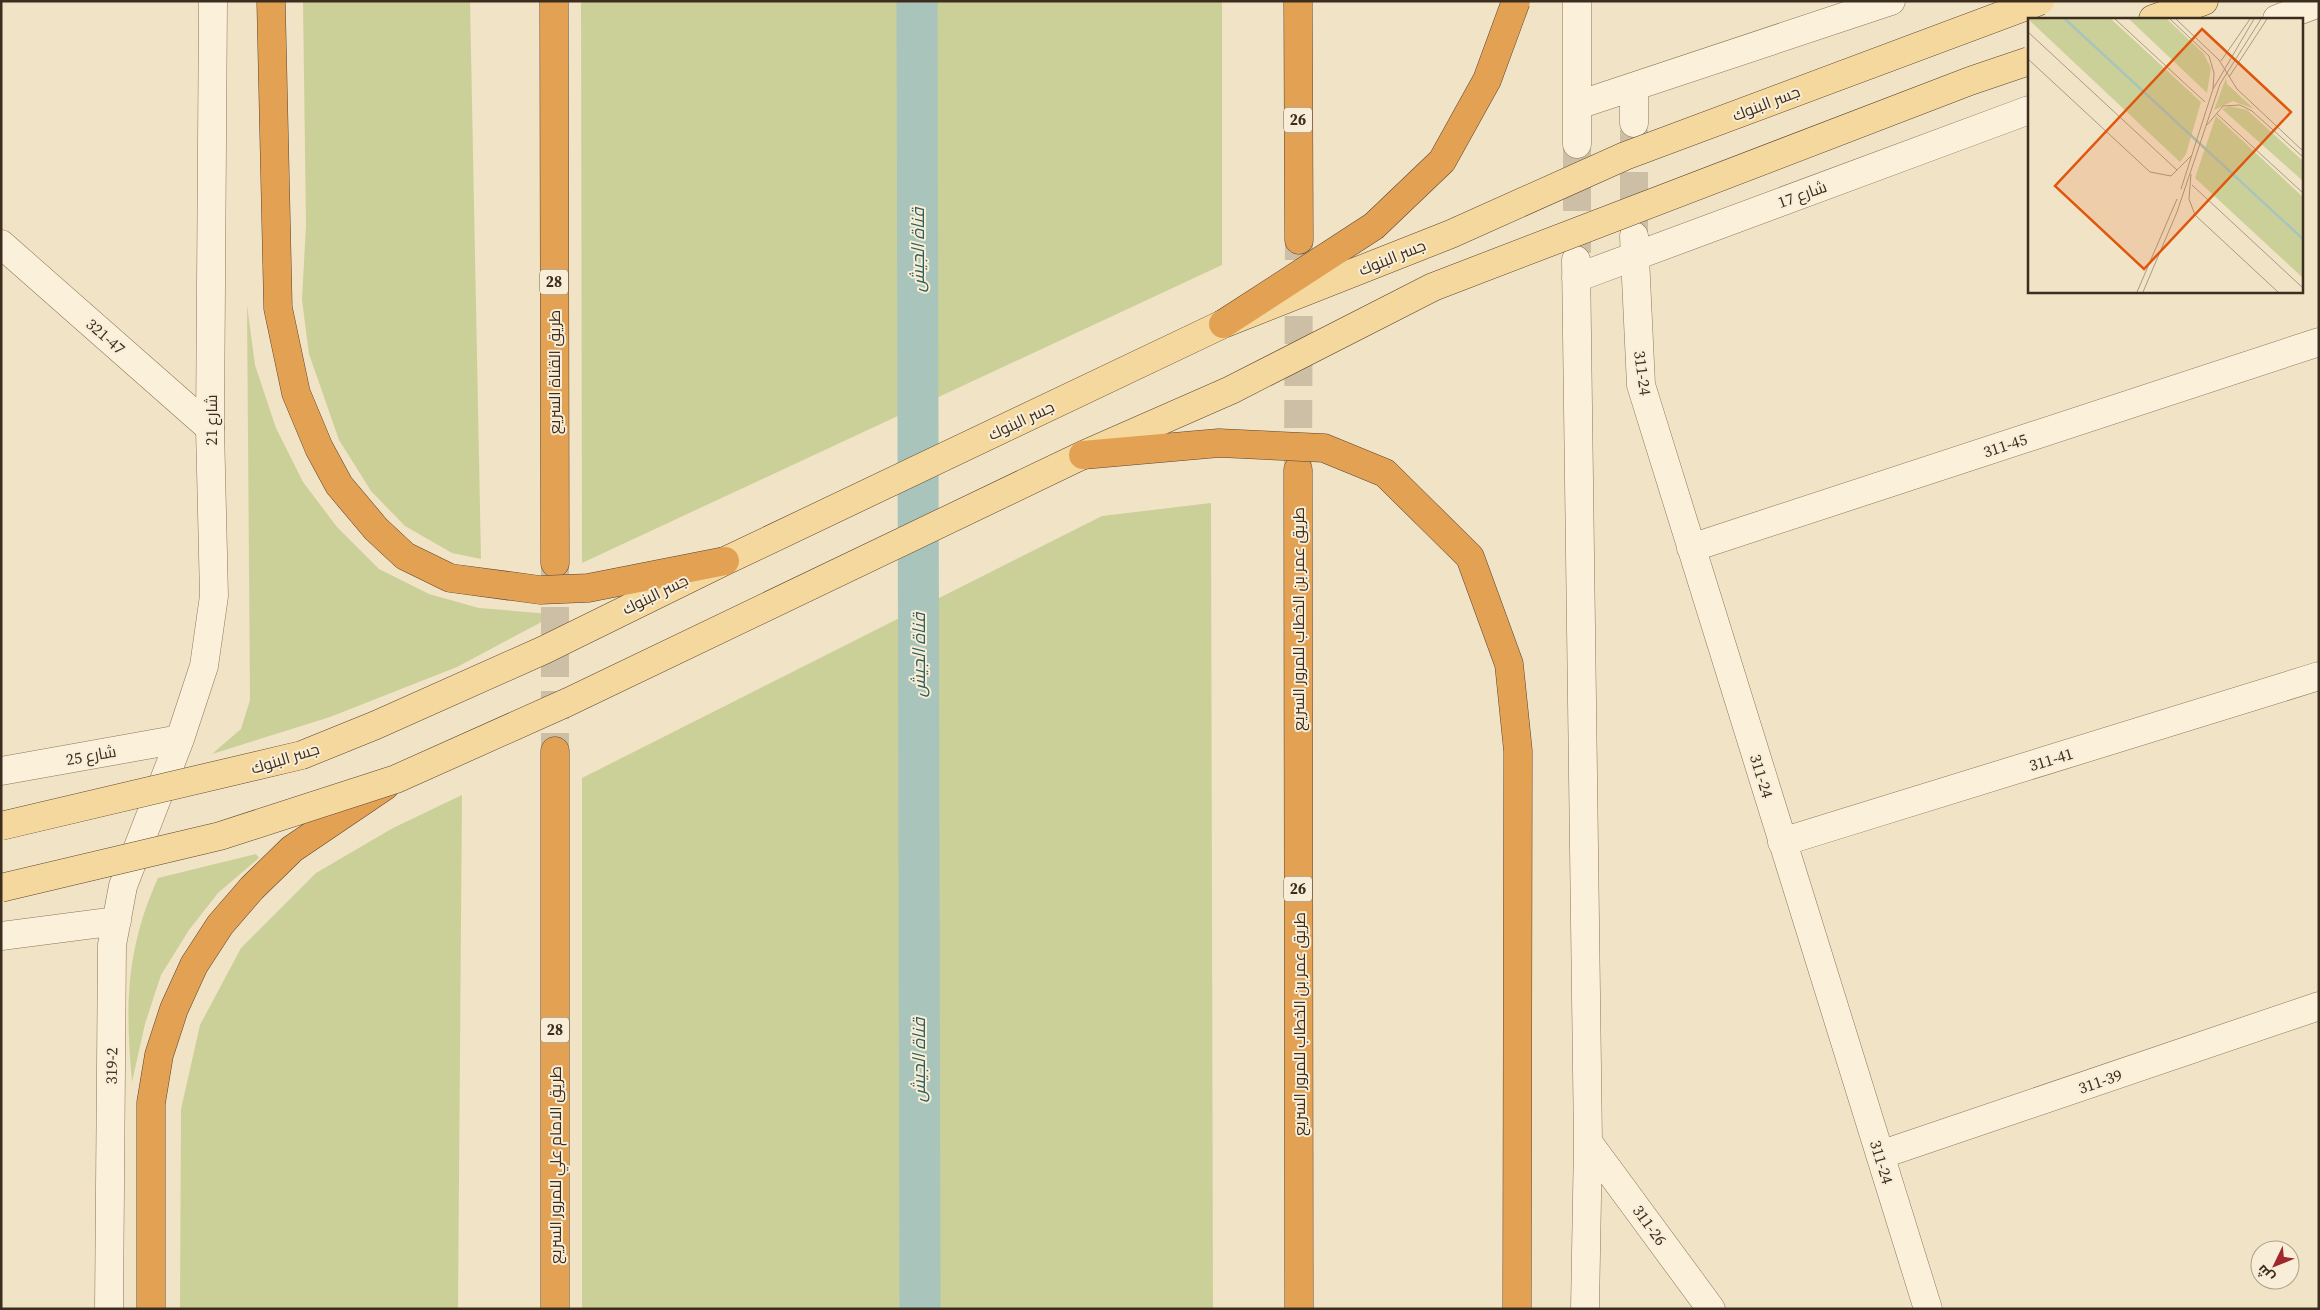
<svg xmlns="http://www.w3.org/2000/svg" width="2320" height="1310" font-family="'Source Serif 4',Cairo,serif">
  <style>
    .green { fill: #cbd099 }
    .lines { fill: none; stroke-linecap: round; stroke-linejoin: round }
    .canal { stroke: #a8c4bb; stroke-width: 41 }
    .minor-tunnel { stroke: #cdbfa5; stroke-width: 28; stroke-dasharray: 28 14; stroke-linecap: butt }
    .motorway-tunnel { stroke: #cdbfa5; stroke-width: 28; stroke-dasharray: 28 14; stroke-linecap: butt }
    .minor-casing { stroke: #8d755b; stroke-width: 29 }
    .tertiary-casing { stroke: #8d755b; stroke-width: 29 }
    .primary-casing { stroke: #5b432f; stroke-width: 29 }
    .motorway-casing { stroke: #5b432f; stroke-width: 29 }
    .minor { stroke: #fbf0da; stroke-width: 28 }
    .tertiary { stroke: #fbf0da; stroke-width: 28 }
    .primary { stroke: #f5d89d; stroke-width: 28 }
    .motorway { stroke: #e3a154; stroke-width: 28 }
    .primary-bridge-casing { stroke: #5b432f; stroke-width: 29; stroke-linecap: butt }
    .motorway-bridge-casing { stroke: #5b432f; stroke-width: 29; stroke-linecap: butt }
    .primary-bridge { stroke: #f5d89d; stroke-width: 28 }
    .motorway-bridge { stroke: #e3a154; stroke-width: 28 }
    .labels { text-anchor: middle; stroke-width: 4; stroke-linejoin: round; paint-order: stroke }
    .shield { fill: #f8edd6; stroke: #756756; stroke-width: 1 }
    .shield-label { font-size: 15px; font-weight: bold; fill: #3d2d1f }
    .street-label { font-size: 16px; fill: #3d2d1f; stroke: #f8edd6 }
    .water-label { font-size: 18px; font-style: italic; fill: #2e5d59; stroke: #f8edd6 }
    .inset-river { fill: none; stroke: #a8c4bb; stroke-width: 2.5 }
    .inset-road { fill: none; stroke: #a99a83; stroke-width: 1 }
    .view { fill: #df570d; fill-opacity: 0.15; stroke: #df570d; stroke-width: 2.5 }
    .inset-edge { fill: none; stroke: #3d2d1f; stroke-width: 2.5 }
  </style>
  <rect width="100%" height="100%" fill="#f1e3c6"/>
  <path class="green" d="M303,1H470L481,559L452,553L405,526L371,491L339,440L309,354L302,300L306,225Z
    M581,1H1222V265L582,563Z
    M247,305L255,365L276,428L303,482L337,527L379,569L429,594L479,608L550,614L551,617L457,667L330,717L212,754L241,729L250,700Z
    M1211,503L1213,1309H582V778L1102,516Z
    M462,795L458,1309H180L181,1109L200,1025L241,948L316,873L393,828Z
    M256,854L259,858L218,893L189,930L161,975L145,1024L132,1082C125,1005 126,949 158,878Z"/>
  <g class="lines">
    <path class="canal" d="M917,1L920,1309"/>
    <path class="minor-tunnel" d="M1634,130V232
      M1577,253V144"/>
    <path class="motorway-tunnel" d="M1298,470L1299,240
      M555,565V751"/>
    <g class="minor-casing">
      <path id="minor" d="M1577,1V144
        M2277,19L2319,3
        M1634,87V123
        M1578,105L1891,1
        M1634,236L1641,385L1928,1309
        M1,244L210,428
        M1576,260L1588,1142L1585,1309
        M1576,278L2029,110
        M1691,548L2319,342
        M1782,842L2319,676
        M1588,1142L1711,1309
        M1880,1155L2319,1006"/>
    </g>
    <g class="tertiary-casing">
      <path id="tertiary" d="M1,771L180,739
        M1,936L117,921
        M109,1309L112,945L123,886L180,739L204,666L214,596L210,428L213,1"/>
    </g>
    <g class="primary-casing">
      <path id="primary" d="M2153,19L2204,1"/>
    </g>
    <g class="motorway-casing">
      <path id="motorway" d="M554,1L555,563
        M1298,1L1299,240
        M1298,470L1299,1309
        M555,751V1309
        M151,1309V1103L159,1055L174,1009L194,965L220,925L252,888L292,849L385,786"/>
    </g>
    <use href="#minor" class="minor"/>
    <use href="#tertiary" class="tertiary"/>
    <use href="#primary" class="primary"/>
    <use href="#motorway" class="motorway"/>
    <g class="primary-bridge-casing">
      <path id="primary-bridge" d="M1,826L302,755L376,725L544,650L725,561L1223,324L1451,234L1625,156L2040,1
        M1,888L220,836L396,779L568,702L1083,455L1231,390L1433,287L1970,81L2029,61"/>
    </g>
    <g class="motorway-bridge-casing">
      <path id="motorway-bridge" d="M271,1L278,308L296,393L319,448L339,485L376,529L405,556L450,578L540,590L588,588L725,561
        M1223,324L1374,226L1442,161L1487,80L1516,1
        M1083,455L1219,443L1324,448L1385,473L1470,557L1509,664L1518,751L1517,1309"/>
    </g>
    <use href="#primary-bridge" class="primary-bridge"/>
    <use href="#motorway-bridge" class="motorway-bridge"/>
  </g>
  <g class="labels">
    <g class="shield">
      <rect x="1284" y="107.5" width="28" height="25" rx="4"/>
      <rect x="540" y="269.5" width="28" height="25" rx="4"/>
      <rect x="1284" y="876.5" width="28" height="25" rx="4"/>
      <rect x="541" y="1017.5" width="28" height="25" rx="4"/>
    </g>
    <g class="shield-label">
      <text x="1298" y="125">26</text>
      <text x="554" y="287">28</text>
      <text x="1298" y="894">26</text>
      <text x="555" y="1035">28</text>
    </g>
    <g class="street-label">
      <text transform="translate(1766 103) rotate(-21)" y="6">جسر البنوك</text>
      <text transform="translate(1802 194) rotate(-20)" y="6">شارع 17</text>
      <text transform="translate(1392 257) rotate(-22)" y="6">جسر البنوك</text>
      <text transform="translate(106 336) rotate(41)" y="6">321-47</text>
      <text transform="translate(554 372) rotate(-90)" y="6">طريق القناة السريع</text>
      <text transform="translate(1643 373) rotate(82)" y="6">311-24</text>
      <text transform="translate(211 420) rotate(-90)" y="6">شارع 21</text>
      <text transform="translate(1021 420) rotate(-25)" y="6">جسر البنوك</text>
      <text transform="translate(2005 445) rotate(-18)" y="6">311-45</text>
      <text transform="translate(655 594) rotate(-26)" y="6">جسر البنوك</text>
      <text transform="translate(1298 619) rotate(-90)" y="6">طريق عمر بن الخطاب للمرور السريع</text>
      <text transform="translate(91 755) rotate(-10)" y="6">شارع 25</text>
      <text transform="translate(285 758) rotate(-17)" y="6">جسر البنوك</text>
      <text transform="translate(2051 759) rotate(-17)" y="6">311-41</text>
      <text transform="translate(1762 776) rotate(73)" y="6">311-24</text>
      <text transform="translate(1299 1024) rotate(-90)" y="6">طريق عمر بن الخطاب للمرور السريع</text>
      <text transform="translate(111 1066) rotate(-89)" y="6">319-2</text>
      <text transform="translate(2100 1081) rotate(-19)" y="6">311-39</text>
      <text transform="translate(1882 1162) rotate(73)" y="6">311-24</text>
      <text transform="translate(555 1165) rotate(-90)" y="6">طريق الامام علي للمرور السريع</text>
      <text transform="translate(1650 1225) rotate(54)" y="6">311-26</text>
    </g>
    <g class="water-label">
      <text transform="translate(918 250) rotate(-90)" y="6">قناة الجيش</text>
      <text transform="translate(919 655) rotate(-90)" y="6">قناة الجيش</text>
      <text transform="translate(919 1060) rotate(-90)" y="6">قناة الجيش</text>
    </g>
  </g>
  <g transform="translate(2028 18)">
    <rect width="275" height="275" fill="#f1e3c6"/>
    <path d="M0,1H83L173,84L158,136L152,144ZM101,1H139L176,36L183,50L179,75ZM198,60L199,66L226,91L205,83L186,92ZM201,88L219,92L275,143V163L194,91ZM188,98L275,179V260L167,160Z" fill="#cbd099"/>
    <path class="inset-river" d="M37,1L275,221"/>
    <path class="inset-road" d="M87,1L177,84M142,1L181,38L186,55L185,71M148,1L191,42L209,71L275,133M0,14L149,152M0,41L122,154L143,158L163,138M193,43L222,1M201,59L239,1M189,96L275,175M179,107L195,88L212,87L224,93L275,139M163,156L161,181L167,197L250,274M164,167L275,270M153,171L185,71L226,1M109,274L149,181M115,274L149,194L192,66L233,1"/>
    <path class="view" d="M174,11L263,94L116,251L27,168Z"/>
    <rect width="275" height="275" class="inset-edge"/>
  </g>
  <rect width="2320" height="1310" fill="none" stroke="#3d2d1f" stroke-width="5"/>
  <g transform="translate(2275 1265) rotate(227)"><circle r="24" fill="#f8edd6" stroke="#ada08d"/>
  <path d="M0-4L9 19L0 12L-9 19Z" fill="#a0272b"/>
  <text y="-8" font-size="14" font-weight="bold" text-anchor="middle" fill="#3d2d1f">ش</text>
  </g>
</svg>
